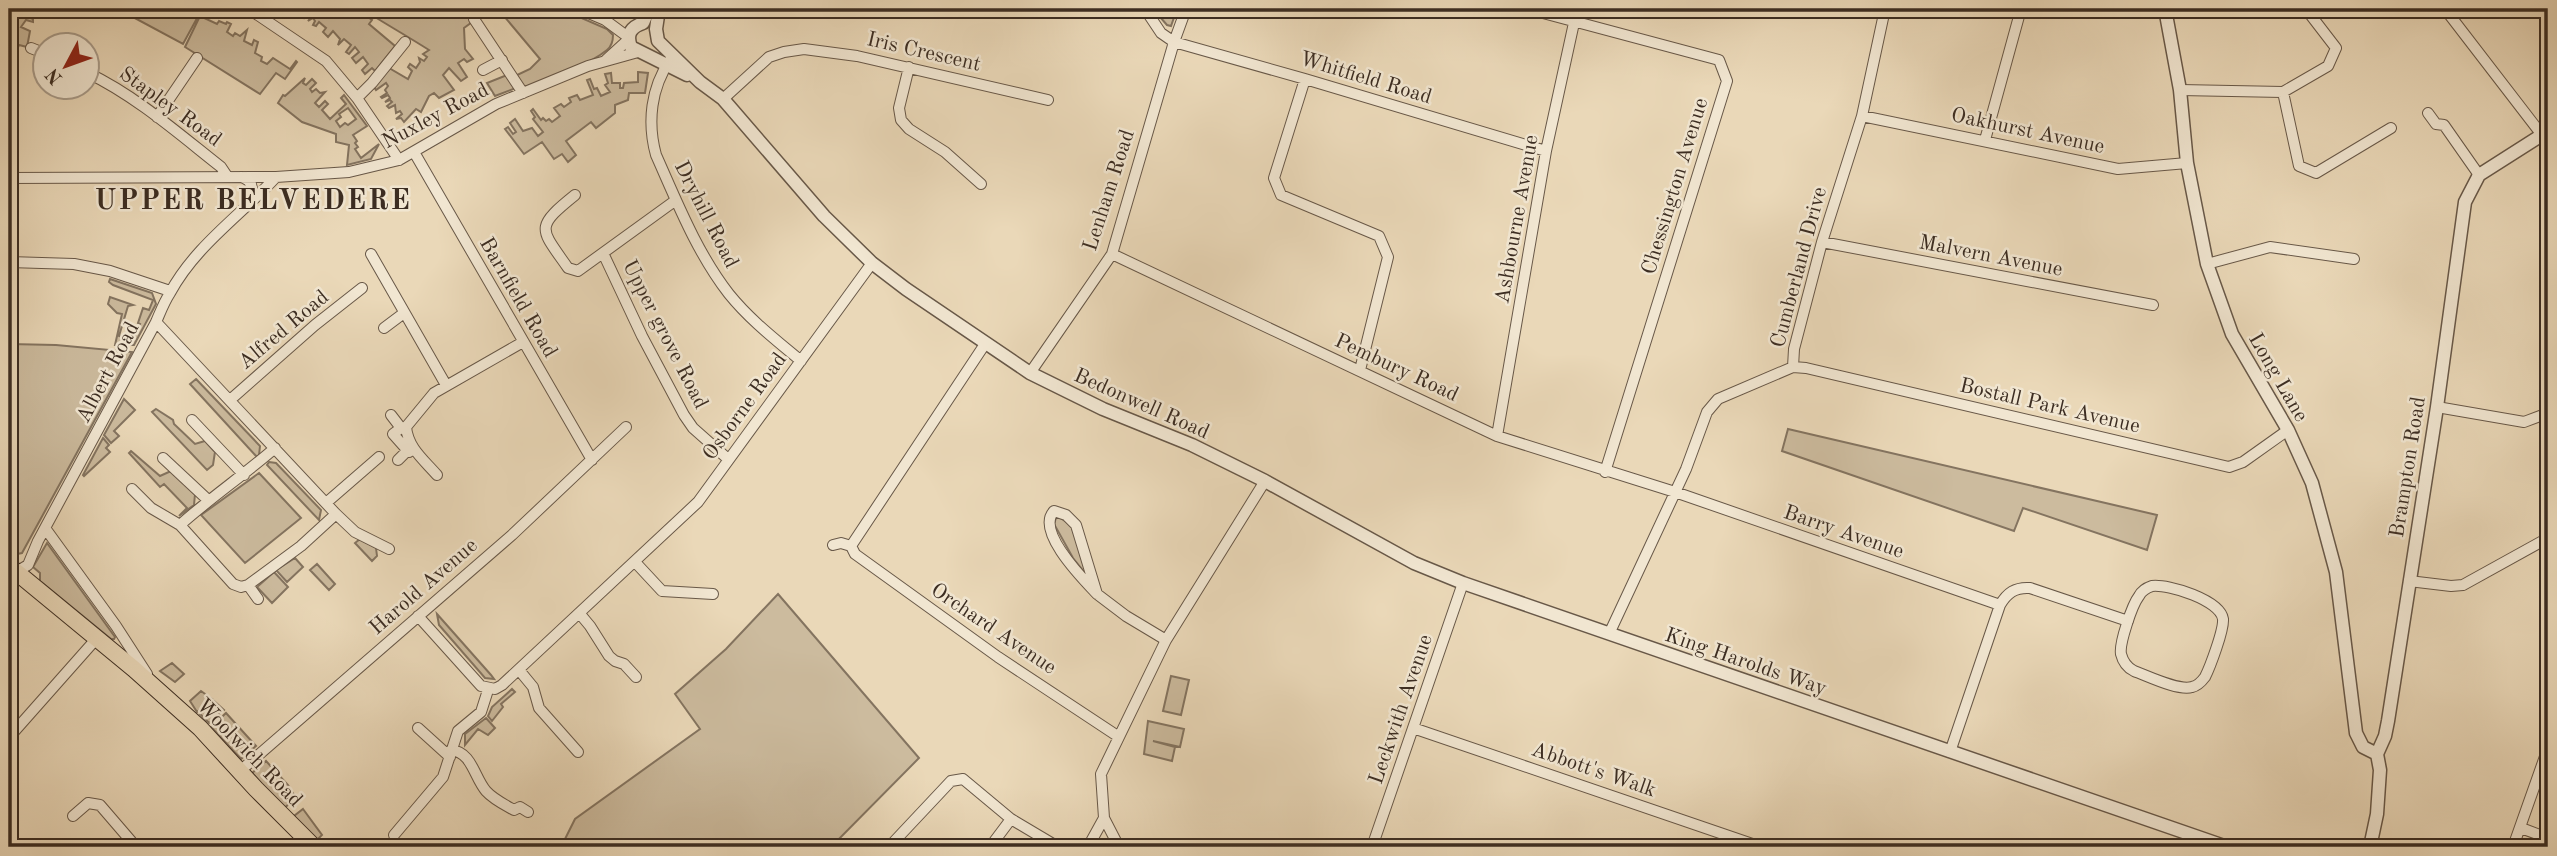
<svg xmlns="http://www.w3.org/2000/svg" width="2557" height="856" font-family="'Old Standard TT',serif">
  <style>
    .green { fill: #ccbb9e; stroke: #847460; stroke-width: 2; fill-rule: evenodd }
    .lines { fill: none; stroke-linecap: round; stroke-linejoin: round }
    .minor-casing { stroke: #685848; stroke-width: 12 }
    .tertiary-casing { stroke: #685848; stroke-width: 15 }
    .primary-casing { stroke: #3c2d22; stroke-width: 18 }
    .minor { stroke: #f1e6d1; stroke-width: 10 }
    .tertiary { stroke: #f1e6d1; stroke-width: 12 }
    .primary { stroke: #ead8b8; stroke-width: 16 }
    .labels { text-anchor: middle; stroke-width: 5; stroke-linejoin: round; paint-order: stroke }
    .street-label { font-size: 21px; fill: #3c2d22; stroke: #f1e6d1 }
    .district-label { font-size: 28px; font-weight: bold; letter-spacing: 2px; fill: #3c2d22; stroke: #f1e6d1 }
  </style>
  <rect width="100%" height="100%" fill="#ead8b8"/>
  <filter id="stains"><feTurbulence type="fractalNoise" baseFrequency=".00286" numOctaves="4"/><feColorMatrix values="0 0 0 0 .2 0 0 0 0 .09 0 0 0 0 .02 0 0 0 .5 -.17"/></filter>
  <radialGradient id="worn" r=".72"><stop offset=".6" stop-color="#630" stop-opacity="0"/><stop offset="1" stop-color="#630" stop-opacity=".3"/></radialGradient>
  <path class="green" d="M16,9H37L36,13L28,10L26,16L33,19V22L26,20L21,27L30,31L27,47L19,45L9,71L11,22L9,15L13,17Z
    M118,9H188L196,13L202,9L183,44Z
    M306,9H357L372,20L369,24L395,46L375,71L372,68L365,74L362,70L368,64L363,57L356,63L352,58L359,52L355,47L349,54L346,52L351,45L344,39L338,45L340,39L333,31L328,37L323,32L326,28L319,22L316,26L313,25L315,21L313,18L308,21L312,16L308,13L304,18L302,16Z
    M362,9H490L464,28L465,49L473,59L467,62L464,59L458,63L467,77L461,81L449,68L443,75L454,90L439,98L434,93L429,96L421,112L416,109L404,122L401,118L396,119L402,114L400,111L396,113L395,105L389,108L387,106L392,102L390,100L385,102L390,98L388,95L382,98L381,97L387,93L385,90L388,86L386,83L376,90L374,87L389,68L408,79L412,71L408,67L410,64L416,68L420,62L419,58L424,61L427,57L423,54L429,50C407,36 384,23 362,9Z
    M498,9H561L607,29L613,35C613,40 612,46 607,50C586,67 548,78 522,88L515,76L530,69L540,59Z
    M1153,9H1177L1171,26L1167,25Z
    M200,16L217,24L219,21L226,24L227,22L231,24L227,32L233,36L235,33L240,36L247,30L244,41L252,45L254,40L258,42L255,53L262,57L261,61L267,64L273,58L290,69L296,61L297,62L285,79L276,73L260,94L185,47Z
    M638,72L648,73L645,93H629L628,100L615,105V113L596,128L591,122L566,141L576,155L568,162L562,154L554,159L542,142L524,154L505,129L508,127L513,134L516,132L510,123L515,119L523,131L532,128L538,136L543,132L533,119L535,117L531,111L533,109L541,120L543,118L546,121L549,119L552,122L560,116L554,108L561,104L564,107L571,102L569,98L577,95L580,100L593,95L587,80L590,79L594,89L597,88L601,96L610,92L605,85L608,83L605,74L611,73L612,83H620V88H623L624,83L638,82Z
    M507,75L516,88L495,96L487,83Z
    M305,78L303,83L306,85L312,79L316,83L310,89L312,92L316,89L320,93L325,92L315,103L319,107L325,101L328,104L322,110L330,119L346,104L341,98L344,95L367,126L353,135L357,141L355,143L358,147L355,149L361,158L379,144L371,159L347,165L349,145L336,142V134L302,122L278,103L283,95L285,96ZM348,108L356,119L348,125L345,123L340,127L336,121L341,117L339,114Z
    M110,279L152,293L156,304L134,345H115L122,314L117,313L108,304L110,297L133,305L128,306L119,336L132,341L140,324L138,323L143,308L149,310L153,300L113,285L109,282Z
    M9,344L56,345L132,352L22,553L12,555L9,552Z
    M196,379L260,446L259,455L257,457L190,384Z
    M124,399L135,410L114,431L119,436L111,443L104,435Z
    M156,409L173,420L174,424L195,444L205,441L215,452L213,465L207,470L152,412Z
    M1788,429L2157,515L2147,550L2023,508L2014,531L1782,451Z
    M103,438L109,445L106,448L110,452L84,476L83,475Z
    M131,451L160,476L171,471L195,494L194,505L179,516L187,508L164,484L160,487L129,453Z
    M269,462L276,463L321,510L319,520L267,465Z
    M259,473L301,518L245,563L201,515Z
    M1059,517L1071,525L1089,578L1073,558L1054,524L1056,518Z
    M360,539L376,548L377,556L372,561L355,543Z
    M47,543L115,637L114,639H111L40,581V573L33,567Z
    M295,558L303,567L287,582L276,570Z
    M317,564L335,584L329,590L310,570Z
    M274,572L288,587L272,603L257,587Z
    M778,594L919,758L831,847H572L563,843L575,819L700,729L675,694L726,649Z
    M437,614L491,675L494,679L485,678L439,625Z
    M172,663L184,674L175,682L160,671Z
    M1171,676L1189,680L1181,715L1163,711Z
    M512,689L515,692L501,704L503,707L492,721L488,716L492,707Z
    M201,691L212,699L197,712L190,701Z
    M214,701L224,710L209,723L200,714Z
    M226,713L256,746L241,759L211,727Z
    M486,718L495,728L488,735L478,729L465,745V734Z
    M1148,721L1184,729L1180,747L1153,741L1175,747L1172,761L1144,754Z
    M266,761L288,785L296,798L283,809L251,774Z
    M303,809L322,835L315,842L294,816Z"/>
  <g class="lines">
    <g class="minor-casing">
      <path id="minor" d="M249,9L326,61L357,98L399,160
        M579,9L605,20L628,37
        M1145,9L1161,33L1174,42L1305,79L1546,151
        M1528,9L1719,60L1727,81L1605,472
        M2445,9L2542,135
        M474,19L523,93
        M31,48L46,54
        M606,60L629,39
        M670,60C651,88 647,122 656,155C677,202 697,253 729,294C750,320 776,340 801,361
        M909,67L899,108L901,120L909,129L945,152L981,184
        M483,70L502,60
        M88,73C136,96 179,134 221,167L227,176
        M1305,79L1274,178L1281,195L1379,236L1388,257L1360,370
        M2180,90L2283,92L2328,66L2336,48L2306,9
        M2283,92L2299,166L2316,173L2391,128
        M357,98L372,83L405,42
        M723,99L769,57L784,52L804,49L857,56L1048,100
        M2428,113L2436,124L2444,125L2479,175
        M1862,116L2118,169L2187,163
        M157,117L197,58
        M1985,140L2021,9
        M414,152L592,460
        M241,177C255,181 254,193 247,203
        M9,178L276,177L349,172L399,160L496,104L588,66L638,52
        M575,195C534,228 540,228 568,268L578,271L676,200
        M1822,242L2153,305
        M603,253L642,336L684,415L693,428L728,459
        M371,254L446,385
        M1112,254L1497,436L1675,492L2000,605
        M9,262L74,264L110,271L170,291
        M2207,264L2270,247L2354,259
        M156,322L336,514L355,532L389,549
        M384,328L404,313
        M1793,367L1806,368L2229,467L2243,462L2288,430
        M1030,373L1112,254L1174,42L1186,9
        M230,400L315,325L362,288
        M2437,407L2524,422L2548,413
        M391,415L401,428L393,434L409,452
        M192,420L244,475
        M1497,436L1546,151L1577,9
        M163,458L208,500
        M398,460L411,447
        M437,475C424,460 408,448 406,427L434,393L523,342
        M132,489L151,508L180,525L233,584L241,587L248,585L301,546L336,514
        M326,503L379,457
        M180,525C210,498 244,475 275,448
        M45,528L116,626L147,674
        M833,545L841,543L851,546L855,554L998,657L1119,737
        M851,546L985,344
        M635,562L662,591L713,594
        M13,574L28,565L38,541L156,322C160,313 164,302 170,293C195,246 241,215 276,177
        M2409,581L2451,586L2463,585L2548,538
        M248,585L258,599
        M2152,586C2169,584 2220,600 2223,619C2224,630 2210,667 2205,677C2202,681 2197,686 2192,687C2178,691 2148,676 2134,671C2128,668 2123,662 2121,654C2119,644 2132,605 2139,596C2142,590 2146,588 2152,586Z
        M1097,594C1083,579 1035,531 1054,511L1066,515L1076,525L1097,594L1126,616L1166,640
        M580,614L590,626L609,656L615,661L624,664L636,677
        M418,616L481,686L495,689L502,685L698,502L872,263
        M1609,634L1686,469L1707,412L1718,399L1793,367L1794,349L1822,242L1862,116L1885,9
        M519,670L533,687L539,708L578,752
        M418,728L450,757
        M1413,728L1761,847
        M12,734L97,638
        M451,750C472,752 474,777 486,791C493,799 505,805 514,810L520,807L528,812
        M1950,752L2000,605C2007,593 2015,587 2030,588L2128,621
        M240,771L512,535L626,427
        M73,816L88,803L100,805L131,841L133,847
        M2521,828L2548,838
        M394,835L443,777L458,731L481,712L488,690
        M9,840L14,847
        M889,847L951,781L963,779L1011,819L1058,847
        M990,847L1011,819
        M1088,847L1104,818
        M1119,847L1104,818L1101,774L1166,640L1265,481
        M1372,847L1463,583
        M2513,847L2548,748"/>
    </g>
    <g class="tertiary-casing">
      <path id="tertiary" d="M649,9L643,23C631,27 626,34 631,47L687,75
        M659,9L656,29L658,41L700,82L723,99L824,216L872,263L906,289L1030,373L1103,409L1192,445L1265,481L1414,563L1463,583L2227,847
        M2165,9L2180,90L2187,163L2207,264L2232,334L2288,430L2312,483L2336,572L2356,733L2363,747L2377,754
        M2370,847L2377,814L2380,770L2377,754L2385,736L2388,721L2437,407L2465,202L2479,175L2548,131"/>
    </g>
    <g class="primary-casing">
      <path id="primary" d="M9,566L134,669L200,728L256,789L314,847"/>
    </g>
    <use href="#minor" class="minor"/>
    <use href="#tertiary" class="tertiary"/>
    <use href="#primary" class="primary"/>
  </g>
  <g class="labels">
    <g class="street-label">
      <text transform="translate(924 51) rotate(13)" y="7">Iris Crescent</text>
      <text transform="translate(1366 77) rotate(17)" y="7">Whitfield Road</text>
      <text transform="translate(171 106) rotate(36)" y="7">Stapley Road</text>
      <text transform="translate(435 115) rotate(-28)" y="7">Nuxley Road</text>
      <text transform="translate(2028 130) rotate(12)" y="7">Oakhurst Avenue</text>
      <text transform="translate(1674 186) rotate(-73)" y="7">Chessington Avenue</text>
      <text transform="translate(1108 190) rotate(-72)" y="7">Lenham Road</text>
      <text transform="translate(707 214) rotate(63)" y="7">Dryhill Road</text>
      <text transform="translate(1516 219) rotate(-80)" y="7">Ashbourne Avenue</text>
      <text transform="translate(1991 255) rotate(11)" y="7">Malvern Avenue</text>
      <text transform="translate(1798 267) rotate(-75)" y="7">Cumberland Drive</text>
      <text transform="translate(519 297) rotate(60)" y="7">Barnfield Road</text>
      <text transform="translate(283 329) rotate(-40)" y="7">Alfred Road</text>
      <text transform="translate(666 334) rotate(63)" y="7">Upper grove Road</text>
      <text transform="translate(1397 367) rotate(25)" y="7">Pembury Road</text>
      <text transform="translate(107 372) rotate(-62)" y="7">Albert Road</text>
      <text transform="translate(2279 377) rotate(60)" y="7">Long Lane</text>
      <text transform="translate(1142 403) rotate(24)" y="7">Bedonwell Road</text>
      <text transform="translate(2050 405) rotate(13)" y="7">Bostall Park Avenue</text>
      <text transform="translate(744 406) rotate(-54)" y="7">Osborne Road</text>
      <text transform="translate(2407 467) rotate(-81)" y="7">Brampton Road</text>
      <text transform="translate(1844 531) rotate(19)" y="7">Barry Avenue</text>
      <text transform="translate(423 586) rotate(-41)" y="7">Harold Avenue</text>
      <text transform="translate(994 628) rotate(34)" y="7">Orchard Avenue</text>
      <text transform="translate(1746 661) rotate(19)" y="7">King Harolds Way</text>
      <text transform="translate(1400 709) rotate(-71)" y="7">Leckwith Avenue</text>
      <text transform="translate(250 752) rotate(46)" y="7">Woolwich Road</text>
      <text transform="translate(1594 769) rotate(19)" y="7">Abbott's Walk</text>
    </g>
    <g class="district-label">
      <text x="253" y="209">UPPER BELVEDERE</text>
    </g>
  </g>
  <rect width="2557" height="856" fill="none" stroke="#ead8b8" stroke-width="35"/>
  <rect x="10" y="10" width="2536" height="835" fill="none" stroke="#3c2d22" stroke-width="3.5"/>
  <rect x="18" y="18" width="2522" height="821" fill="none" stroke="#3c2d22" stroke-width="2"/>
  <g transform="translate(66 66) rotate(229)"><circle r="33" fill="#f1e6d1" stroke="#a99c8b" stroke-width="2"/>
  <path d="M0-5L12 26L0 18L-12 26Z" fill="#8f2418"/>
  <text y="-10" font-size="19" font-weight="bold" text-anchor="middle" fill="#3c2d22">N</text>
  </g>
  <rect width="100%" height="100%" filter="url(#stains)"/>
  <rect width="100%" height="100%" fill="url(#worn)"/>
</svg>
